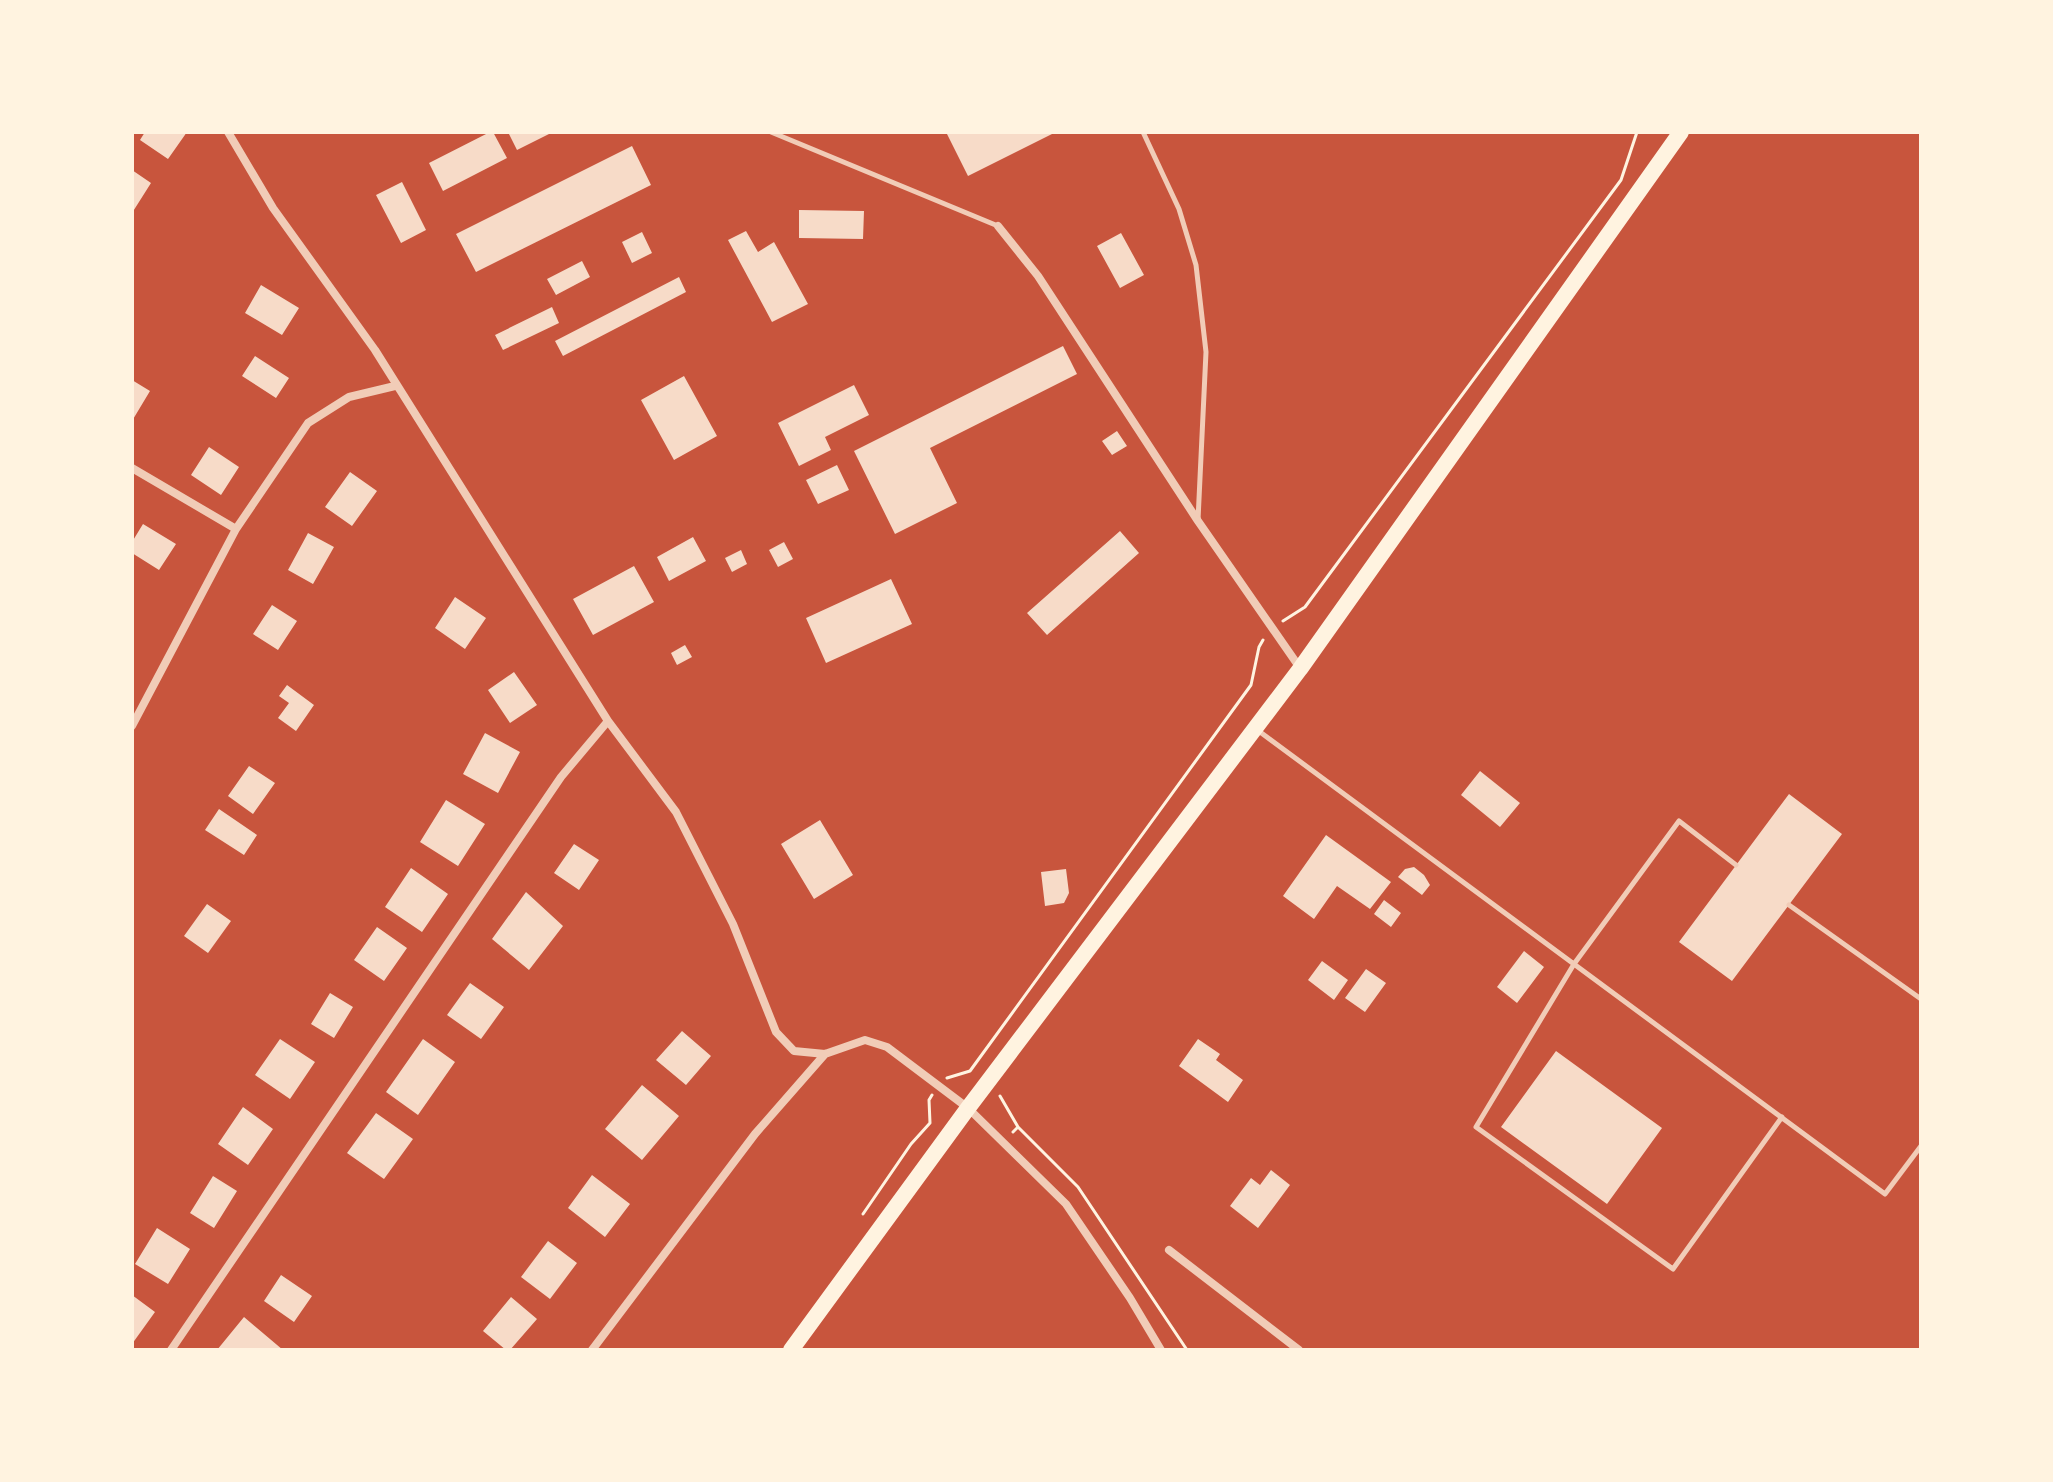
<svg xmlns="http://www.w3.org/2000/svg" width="2053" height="1482" font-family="Manrope,sans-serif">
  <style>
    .building { fill: #f7dbc8 }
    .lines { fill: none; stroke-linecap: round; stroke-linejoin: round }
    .path { stroke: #fff3e0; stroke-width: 3 }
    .service { stroke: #f1ccb7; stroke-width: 5 }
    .minor { stroke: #f1ccb7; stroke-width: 8 }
    .secondary { stroke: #fff3e0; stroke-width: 16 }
  </style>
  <rect width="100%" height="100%" fill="#c8553d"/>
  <path class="building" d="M145,132H187L168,159L140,140Z
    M490,132H493L507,158L443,191L429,163Z
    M508,132H553L517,150Z
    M946,132H1056L968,176Z
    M632,146L651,185L476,272L456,234Z
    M132,170L151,183L132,213Z
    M402,182L426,230L401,243L376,195Z
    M799,210L864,211L863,239L799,238Z
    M746,231L758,252L774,242L808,304L772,322L728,240Z
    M642,232L652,253L632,263L622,242Z
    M1121,233L1144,275L1120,288L1097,246Z
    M582,261L590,277L556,295L547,279Z
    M679,277L686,292L563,356L555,341Z
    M261,285L299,308L282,335L245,313Z
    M552,307L559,323L503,350L495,335Z
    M1063,346L1077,374L930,448L957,503L895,534L854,451Z
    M255,356L289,378L276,398L242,376Z
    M684,376L717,436L674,460L641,400Z
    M132,380L150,391L132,421Z
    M854,385L869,415L825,437L831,450L799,466L778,423Z
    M1117,431L1127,446L1112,455L1102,441Z
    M209,447L239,467L221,495L191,475Z
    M837,465L849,490L818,504L806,480Z
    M350,472L377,491L352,526L325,507Z
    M143,524L176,544L159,570L132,553V542Z
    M1120,531L1139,553L1047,635L1027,613Z
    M308,533L334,547L313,584L288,570Z
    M693,537L706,561L669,581L657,557Z
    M784,542L793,559L778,567L769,550Z
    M741,550L747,564L732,572L725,558Z
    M634,566L654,602L593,635L573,599Z
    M891,579L912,624L826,663L806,618Z
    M455,597L486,618L465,649L435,628Z
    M272,605L297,621L278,650L253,634Z
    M685,645L692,657L677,665L671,653Z
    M514,672L537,705L510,723L488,690Z
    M287,685L314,705L296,731L278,718L289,703L279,696Z
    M485,733L520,752L498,793L463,774Z
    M249,766L275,783L253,814L228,796Z
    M1480,771L1520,803L1500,827L1461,795Z
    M1789,794L1842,834L1732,981L1679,942Z
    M446,800L485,824L458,866L420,842Z
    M219,809L257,835L244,855L205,830Z
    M820,820L853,875L814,899L781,844Z
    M1326,835L1391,882L1370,909L1337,886L1314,919L1283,896Z
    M574,844L599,860L579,890L554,873Z
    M1414,867L1424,875L1430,885L1422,895L1398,877L1405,869Z
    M411,868L448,894L422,932L385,907Z
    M1066,869L1069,893L1064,903L1045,906L1041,872Z
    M526,892L563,926L529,970L492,939Z
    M1384,900L1401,913L1391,927L1374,914Z
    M207,904L231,921L208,953L184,936Z
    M377,927L407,948L384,981L354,960Z
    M1524,951L1544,967L1517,1003L1497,987Z
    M1322,961L1348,980L1334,1000L1308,980Z
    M1366,969L1386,983L1365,1012L1345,998Z
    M470,983L504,1007L481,1039L447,1015Z
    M330,993L353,1007L334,1038L311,1024Z
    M682,1031L711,1056L686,1085L656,1060Z
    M280,1039L315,1062L290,1099L255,1075Z
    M423,1039L455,1062L418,1115L386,1092Z
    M1198,1039L1220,1054L1216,1060L1243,1080L1228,1102L1179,1066Z
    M1556,1051L1662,1128L1607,1204L1501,1127Z
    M642,1085L679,1116L642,1160L605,1129Z
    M243,1107L273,1129L248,1165L218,1144Z
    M376,1113L413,1139L384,1179L347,1153Z
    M1271,1170L1290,1185L1258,1228L1230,1206L1251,1178L1260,1185Z
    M592,1175L630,1204L605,1237L568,1208Z
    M213,1176L237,1191L214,1228L190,1213Z
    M157,1228L190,1249L168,1284L135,1264Z
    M548,1241L577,1263L550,1299L521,1277Z
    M281,1275L312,1296L294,1322L264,1301Z
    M132,1295L155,1312L132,1344Z
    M511,1297L537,1319L510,1350H506L483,1331Z
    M244,1317L283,1350H217Z"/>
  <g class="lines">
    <path class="path" d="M1283,621L1305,607L1621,180L1637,132
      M947,1078L970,1071L1251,685L1259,647L1263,640
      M1000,1096L1018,1127
      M1013,1132L1018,1127L1078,1187L1187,1350
      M863,1214L911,1144L930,1123L929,1100L932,1095"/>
    <path class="service" d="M771,132L998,226
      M1143,132L1179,209L1196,265L1206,352L1198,520
      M1256,729L1885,1194L1921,1146
      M1736,865L1679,821L1574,964L1476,1127L1673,1269L1782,1117
      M1789,905L1921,999"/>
    <path class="minor" d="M228,132L273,208L375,350L608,721L676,812L733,924L776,1032L794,1051L825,1054L865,1040L887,1047L968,1108L1066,1204L1130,1298L1161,1350
      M998,226L1038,276L1198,521L1300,668
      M132,468L236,529
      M132,726L236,529L308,423L349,397L395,386
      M1169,1250L1299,1350
      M171,1350L561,777L608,721
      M592,1350L755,1134L825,1054"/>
    <path class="secondary" d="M791,1350L968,1108L1300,669L1681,132"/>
  </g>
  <rect width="2053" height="1482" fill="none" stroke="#fff3e0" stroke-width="268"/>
</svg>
